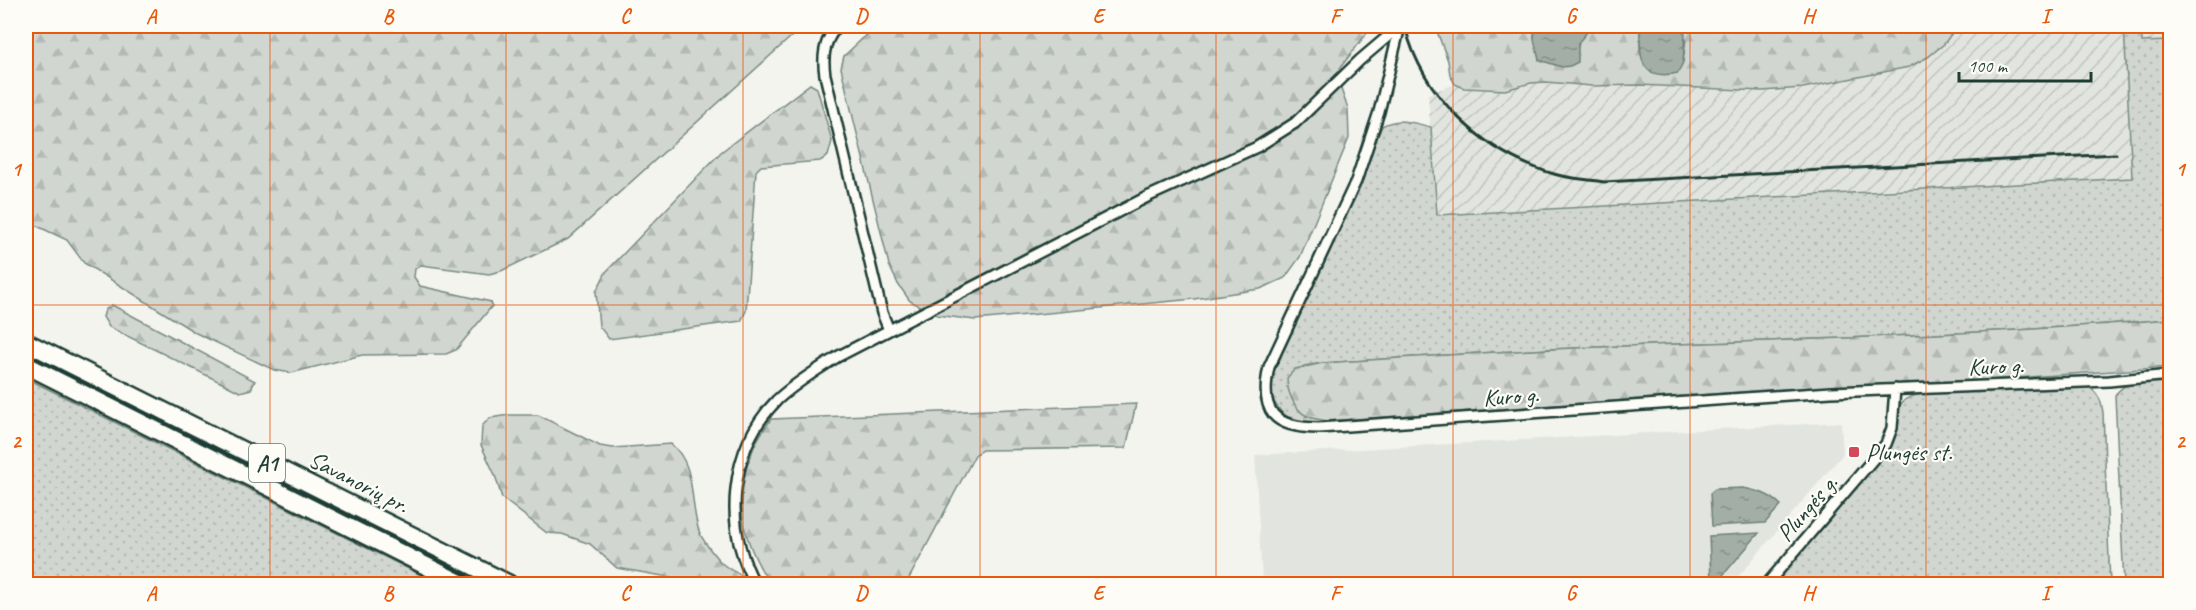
<svg xmlns="http://www.w3.org/2000/svg" width="2196" height="610" font-family="Caveat,sans-serif">
  <style>
    .built { fill: #e2e5df }
    .industrial { fill: url(#industrial-furrows) }
    .grass { fill: url(#grass-dots); stroke: #788a82; stroke-width: 1.5 }
    .forest { fill: url(#forest-firs); stroke: #788a82; stroke-width: 1.5; fill-rule: evenodd }
    .water { fill: url(#water-ripples); stroke: #6e8179; stroke-width: 1.5 }
    .lines { fill: none; stroke-linecap: round; stroke-linejoin: round }
    .street-casing { stroke: #1f3d34; stroke-width: 14 }
    .highway-casing { stroke: #1f3d34; stroke-width: 21 }
    .street { stroke: #fdfcf7; stroke-width: 9 }
    .highway { stroke: #fdfcf7; stroke-width: 16 }
    .rail { stroke: #1f3d34; stroke-width: 3 }
    .grid { fill: none; stroke: #e8590c; stroke-width: 1.5; stroke-opacity: 0.55 }
    .poi-dot { fill: #d1495b; stroke: #fdfcf7; stroke-width: 2 }
    .labels { text-anchor: middle; stroke-width: 4.5; stroke-linejoin: round; paint-order: stroke }
    .shield { fill: #fdfcf7; stroke: #62766e; stroke-width: 1.5 }
    .shield-label { font-size: 22px; font-weight: bold; fill: #1f3d34 }
    .street-label { font-size: 24px; fill: #1f3d34; stroke: #fdfcf7 }
    .poi-label { font-size: 24px; fill: #1f3d34; stroke: #fdfcf7; text-anchor: start }
    .neatline { fill: none; stroke: #e8590c; stroke-width: 2 }
    .grid-label { font-size: 20px; text-anchor: middle; font-weight: bold; fill: #e8590c }
  </style>
  <defs>
    <pattern id="industrial-furrows" width="10" height="10" patternUnits="userSpaceOnUse" patternTransform="scale(1.5)"><rect width="10" height="10" fill="#e2e5df"/><path d="M-1 1l2-2M0 10L10 0M9 11l2-2" fill="none" stroke="#c1c5c0"/></pattern>
    <pattern id="grass-dots" width="8" height="8" patternUnits="userSpaceOnUse" patternTransform="scale(1.5)"><rect width="8" height="8" fill="#d1d6d1"/><path d="M2 2h.1M6 6h.1" fill="none" stroke="#b3b9b4" stroke-width="1.8" stroke-linecap="round"/></pattern>
    <pattern id="forest-firs" width="22" height="20" patternUnits="userSpaceOnUse" patternTransform="scale(1.5)"><rect width="22" height="20" fill="#d1d6d1"/><path d="M5 1l3.5 6h-7zM16 11l3.5 6h-7z" fill="#b3b9b4"/></pattern>
    <pattern id="water-ripples" width="26" height="14" patternUnits="userSpaceOnUse" patternTransform="scale(1.5)"><rect width="26" height="14" fill="#a3aea7"/><path d="M2 4q2-2 4 0t4 0M15 11q2-2 4 0t4 0" fill="none" stroke="#848f89"/></pattern>
  </defs>
  <rect width="100%" height="100%" fill="#f4f4ef"/>
  <filter id="ink" filterUnits="userSpaceOnUse"><feTurbulence type="fractalNoise" baseFrequency=".0167" numOctaves="2"/><feDisplacementMap in="SourceGraphic" scale="12" xChannelSelector="R" yChannelSelector="G"/><feConvolveMatrix kernelMatrix="1 2 1 2 8 2 1 2 1" color-interpolation-filters="sRGB"/></filter>
  <g filter="url(#ink)">
    <path class="built" d="M1841,422L1843,454L1732,584H1262L1255,455Z"/>
    <path class="industrial" d="M1957,26H2124L2133,178L1436,215L1428,94L1455,84L1464,88L1479,90H1505L1531,83L1546,82L1592,86L1640,85L1762,91L1803,88L1909,67L1953,33Z
      M2141,26H2168L2169,41L2142,42Z"/>
    <path class="grass" d="M2124,26H2141L2142,42L2169,41L2168,26H2170V319C1973,336 1775,340 1576,348C1492,351 1407,358 1323,363L1304,366L1306,416L1326,421C1318,421 1309,423 1302,422C1279,418 1266,397 1272,375C1311,293 1349,211 1382,126C1398,117 1414,123 1431,127L1437,215L2132,178Z
      M26,378L439,584H26Z
      M2170,379V584H2124L2115,396C2125,377 2152,381 2170,379Z
      M2087,386C2098,392 2101,400 2103,412L2110,584H1774L1786,567L1886,453C1890,445 1894,438 1895,429C1899,408 1896,398 1922,394Z"/>
    <path class="forest" d="M26,26H803L568,239L501,271L489,274L421,265L415,269L414,277L420,286L491,302L492,306L456,350L446,354L362,355L291,373L274,370L196,333L84,263L67,240L35,225L26,217Z
      M876,26H1366L1367,33L1340,68L1341,89L1348,109L1349,138L1300,257L1285,278L1260,289L1194,299L975,320L937,315L910,301L898,284L889,265L841,68L844,56Z
      M1435,26H1535L1534,37L1542,62L1549,61L1555,65L1578,47L1580,39L1592,26H1957L1944,44L1928,57L1909,67L1803,88L1762,91L1640,85L1592,86L1546,82L1531,83L1505,90L1464,88L1455,84L1450,75L1448,61ZM1642,29H1648L1686,39L1683,62L1672,74L1650,71L1640,52V32Z
      M810,84L817,88L832,141L828,156L820,161L761,166L756,171L746,311L741,321L609,339L599,326L596,292L606,272L721,152Z
      M112,305L255,381L251,389L240,392L109,327L103,317L105,310Z
      M2170,319V367L1960,382L1816,387L1326,421C1320,419 1312,419 1307,416C1294,410 1287,391 1287,378L1295,369L1323,363C1407,358 1492,351 1576,348C1775,340 1973,336 2170,319Z
      M1136,404L1126,448L982,450L975,455L906,584H770C741,539 732,499 754,447C758,437 765,428 771,419Z
      M509,415H538L600,446L613,448L671,444C697,465 689,501 699,531C701,538 717,560 724,565C734,574 741,571 748,584H687L680,579L617,568L590,544L562,534L547,533L502,498L495,475L481,445L482,426L490,418Z"/>
    <path class="water" d="M1535,26H1592L1578,43V62L1570,66L1562,67L1539,60L1534,40Z
      M1665,27L1682,30L1685,34L1683,62L1678,73C1641,81 1640,61 1640,32L1641,29Z
      M1743,488C1759,491 1769,494 1781,505L1765,523L1712,526L1710,493L1715,489Z
      M1759,533L1718,581H1711L1709,536Z"/>
    <g class="lines">
      <g class="street-casing">
        <path id="street" d="M838,26C824,39 822,56 825,75L882,313L889,330
          M1400,26L1379,112L1356,181L1269,367C1259,412 1274,428 1319,428L1831,392L2109,381L2170,375
          M755,584C723,526 729,449 777,400C795,383 817,370 837,357L1147,197L1257,147L1295,123L1360,60L1400,26
          M1767,584L1886,444L1892,428L1895,389"/>
      </g>
      <g class="highway-casing">
        <path id="highway" d="M26,342L509,584
          M26,365L462,584"/>
      </g>
      <use href="#street" class="street"/>
      <use href="#highway" class="highway"/>
      <path class="rail" d="M1405,26C1422,97 1485,154 1554,174C1570,179 1588,179 1604,182L2116,154"/>
    </g>
  </g>
  <path class="grid" d="M270,26V584M506,26V584M743,26V584M980,26V584M1216,26V584M1453,26V584M1690,26V584M1926,26V584M26,305H2170"/>
  <rect class="poi-dot" x="1848" y="446" width="12" height="12" rx="3"/>
  <g class="labels">
    <rect class="shield" x="249" y="444" width="36" height="38" rx="4.5"/>
    <g class="shield-label">
      <text x="267" y="471">A1</text>
    </g>
    <g class="street-label">
      <text transform="translate(1996 366) rotate(-2)" y="8">Kuro g.</text>
      <text transform="translate(1511 396) rotate(-4)" y="8">Kuro g.</text>
      <text transform="translate(359 482) rotate(27)" y="8">Savanorių pr.</text>
      <text transform="translate(1807 508) rotate(-49)" y="8">Plungės g.</text>
    </g>
    <g class="poi-label">
      <text x="1866" y="460">Plungės st.</text>
    </g>
  </g>
  <rect width="2196" height="610" fill="none" stroke="#fdfcf7" stroke-width="66"/>
  <path d="M1959 72v9h132v-9" fill="none" stroke="#1f3d34" stroke-width="3"/>
  <text x="1968" y="72" font-size="18" fill="#1f3d34" stroke="#fdfcf7" stroke-width="4.5" paint-order="stroke">100 m</text>
  <rect x="33" y="33" width="2130" height="544" class="neatline"/>
  <g class="grid-label">
    <text x="151" y="23">A</text>
    <text x="388" y="23">B</text>
    <text x="625" y="23">C</text>
    <text x="861" y="23">D</text>
    <text x="1098" y="23">E</text>
    <text x="1335" y="23">F</text>
    <text x="1571" y="23">G</text>
    <text x="1808" y="23">H</text>
    <text x="2045" y="23">I</text>
    <text x="16" y="176">1</text>
    <text x="2180" y="176">1</text>
    <text x="16" y="448">2</text>
    <text x="2180" y="448">2</text>
    <text x="151" y="600">A</text>
    <text x="388" y="600">B</text>
    <text x="625" y="600">C</text>
    <text x="861" y="600">D</text>
    <text x="1098" y="600">E</text>
    <text x="1335" y="600">F</text>
    <text x="1571" y="600">G</text>
    <text x="1808" y="600">H</text>
    <text x="2045" y="600">I</text>
  </g>
</svg>
